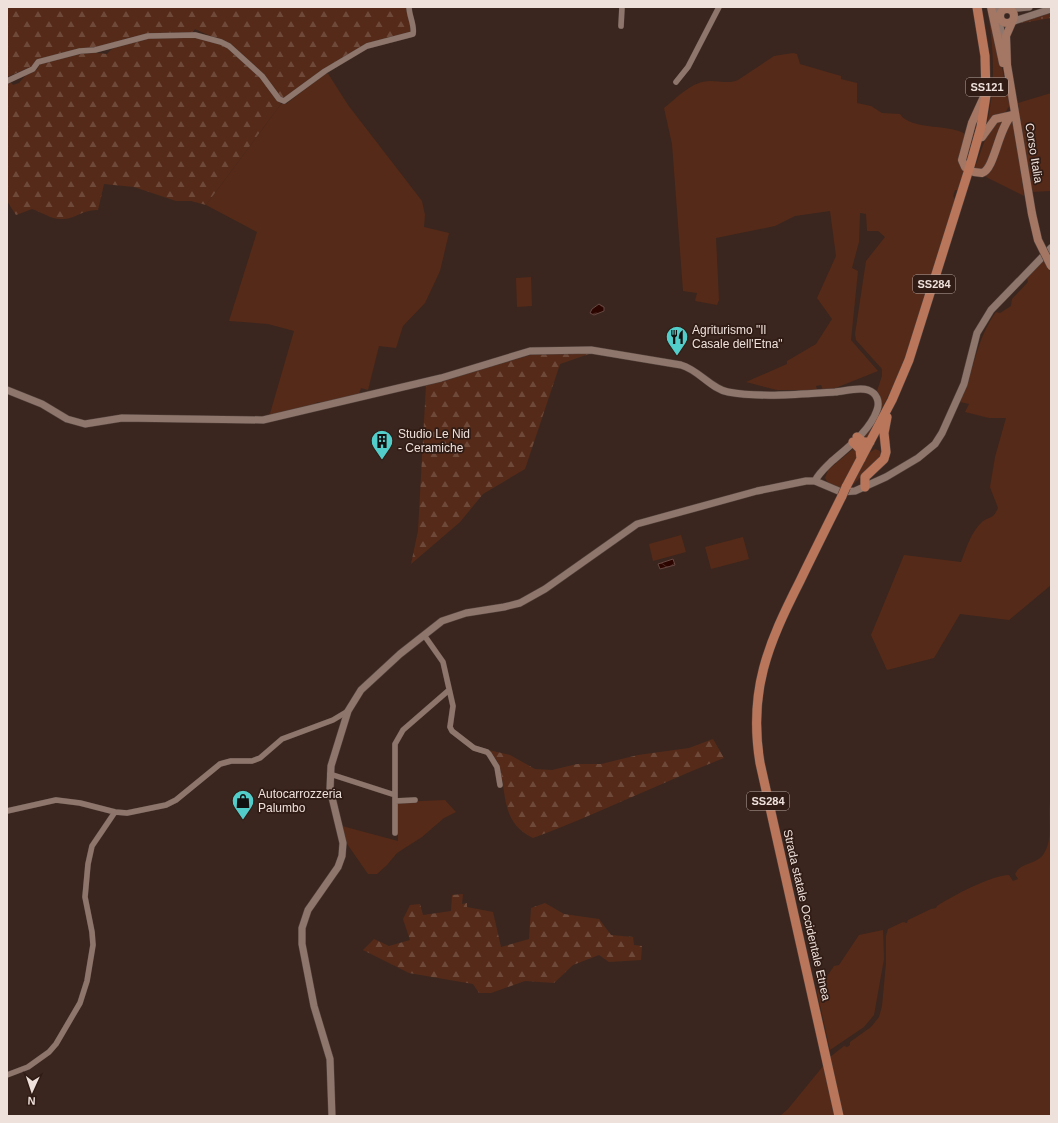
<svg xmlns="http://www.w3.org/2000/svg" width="1058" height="1123" font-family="Arial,sans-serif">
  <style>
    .grass { fill: #552a19 }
    .forest { fill: url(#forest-firs) }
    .park { fill: url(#park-dots) }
    .water { fill: url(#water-waves); stroke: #664742 }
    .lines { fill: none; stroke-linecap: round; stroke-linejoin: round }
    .minor-casing { stroke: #52413b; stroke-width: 6 }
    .tertiary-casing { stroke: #52413b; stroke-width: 8 }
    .secondary-casing { stroke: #52413b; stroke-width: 9 }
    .primary-casing { stroke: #52413b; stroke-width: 10 }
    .minor { stroke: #8e766c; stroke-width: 5.5 }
    .tertiary { stroke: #8e766c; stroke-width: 7 }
    .secondary { stroke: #a47664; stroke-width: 8 }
    .primary { stroke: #ba765b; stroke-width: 9 }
    .secondary-bridge-casing { stroke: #52413b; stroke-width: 9; stroke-linecap: butt }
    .primary-bridge-casing { stroke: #52413b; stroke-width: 10; stroke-linecap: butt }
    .secondary-bridge { stroke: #a47664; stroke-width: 8 }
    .primary-bridge { stroke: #ba765b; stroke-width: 9 }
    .labels { text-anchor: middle; stroke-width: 3.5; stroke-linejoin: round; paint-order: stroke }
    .shield { fill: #301c15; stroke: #b5a5a0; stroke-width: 1 }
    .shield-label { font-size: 11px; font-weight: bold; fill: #eee0db }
    .street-label { font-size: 12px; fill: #eee0db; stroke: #301c15 }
    .poi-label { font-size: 12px; fill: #eee0db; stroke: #301c15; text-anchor: start }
  </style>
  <defs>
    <pattern id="forest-firs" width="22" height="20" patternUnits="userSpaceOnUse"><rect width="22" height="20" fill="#552a19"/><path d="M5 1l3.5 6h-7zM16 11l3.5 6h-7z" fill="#6e493a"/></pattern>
    <pattern id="park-dots" width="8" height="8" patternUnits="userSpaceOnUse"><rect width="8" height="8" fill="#552a19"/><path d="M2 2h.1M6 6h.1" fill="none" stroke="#6e493a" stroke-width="1.8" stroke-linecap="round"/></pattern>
    <pattern id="water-waves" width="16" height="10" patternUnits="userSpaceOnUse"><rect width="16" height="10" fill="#2c0500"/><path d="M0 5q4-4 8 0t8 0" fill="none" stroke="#4b2925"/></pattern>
  </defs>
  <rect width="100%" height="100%" fill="#3a261e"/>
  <path class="grass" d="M987,7H989L1010,105L1005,113L987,124C996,82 994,49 987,7Z
    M793,53L797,54L800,64L841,76V79L857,83V103L871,106L882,113L900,114C911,131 950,123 967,135L959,161V164L965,170L959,190H955L953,196L956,201L914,334L896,380L867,438H864L863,436C871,423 889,405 877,391L882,376V369L856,340L855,334L866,261L885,237L878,231H867L866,214L860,213L859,242L852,268L858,271L851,340L878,371L833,389L823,390L821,385L816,386L817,390H777L746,382L787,364V361L816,344L832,319L817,298L836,256L830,211L795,216L775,226L716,238L719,300L717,305L695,301L697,293L683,291L672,144L664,108C678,97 692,81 710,81C720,81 728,84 738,80L774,56Z
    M327,72L348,105L422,201L425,215L424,227L449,233L440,271L425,303L403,326L396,348L379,346L368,390L361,388L359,394L321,404L320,402H317L315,406L269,417L294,331L268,324L229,321L257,232L206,205L281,104H286Z
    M1051,93V191L1031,192L1018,103Z
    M1004,119L985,169L974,170L989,129L993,124Z
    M1010,122L1014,123L1024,196L986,177Z
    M1051,252V585L1009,620L960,614L934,658L887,670L871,635L904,555L961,562C966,549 971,532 982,522C991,515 992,521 998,508L990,487L995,457L1006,418H989L965,412L969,404L960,402C974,372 976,339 996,312L1000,313L1011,306L1012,299L1028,282L1027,278Z
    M531,277L532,306L517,307L516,278Z
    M853,449L856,450L858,455L841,489L828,483L825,478L828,470Z
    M875,449L880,451L882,455L850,488L869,453Z
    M681,535L686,552L653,561L649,544Z
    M743,537L749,559L711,569L705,547Z
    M1051,797V1116H844L830,1057L844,1046L847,1047L850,1045V1042L871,1027L879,1017L882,1006L886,963V936L888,929L903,922L907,923L908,920L931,909L936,908L937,906C952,896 992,875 1009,875L1013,881L1018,879L1015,874C1021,862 1035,865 1043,855C1055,838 1046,816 1051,797Z
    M445,800L456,812L444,818L422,837L397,853L387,865L377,874H368L345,841L342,826L398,841V802Z
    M883,930L884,959L874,1015L864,1027L830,1050L817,991L834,966L839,965L859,935Z
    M824,1065L835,1116H780L788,1109Z"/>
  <path class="forest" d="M7,7H407L412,32L366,44L284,98L281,97L261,72L234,47L195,29L192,33L132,37L98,48L35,60L33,66L7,77Z
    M196,37C204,39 213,41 221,44C243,54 266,84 281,104L206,205L191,201H176L134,187L104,184L98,210C83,209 76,219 62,219C53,220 41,212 32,209L16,215L7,201V84L10,81L13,85L19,83L26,75L38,69L39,64C62,58 83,50 107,54C125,33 170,39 196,37Z
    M534,354H589L560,364L525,469L483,494L460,522L411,564L418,531L426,385Z
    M713,739L724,758C660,783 598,814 533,838C499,822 508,791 498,763C496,758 492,754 489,750L510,755L535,769L552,770L577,764H601L638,755L689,748Z
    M463,894L462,904L467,903V907L493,912L501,947L529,939L531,908L545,903L564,914L599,919L611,935L633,937L634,945L642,946L641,960L609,962L599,955L573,965L554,983L525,981L491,993H479L473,984L409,973L363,950L374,939L389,946L410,940L403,919L410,905L420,904L423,915L451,911L452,895Z"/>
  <path class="park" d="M1051,13V18L1016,24Z"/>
  <path class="water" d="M599,304L604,307V311L594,315L590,313L592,309Z
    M673,559L675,565L660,569L658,564Z"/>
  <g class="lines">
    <g class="minor-casing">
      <path id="minor" d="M621,26L622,7
        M7,81L33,69L38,62L80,51L95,50L148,36L195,35L221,42L229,46L262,76L279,99L284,101L325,71L367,46L413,34C415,26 409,16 409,7
        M676,82L688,67L719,7
        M424,635L443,662L453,706L450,727L452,731L474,748L487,752L489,754L497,767L500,785
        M330,774L395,795
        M395,801L415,800
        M7,811L56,800L80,803L115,812L127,813L166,805L176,800L220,764L231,761H252L260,758L282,739L333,720L348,711
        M395,833V744L403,730L449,690
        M7,1075L28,1067L49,1052L56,1044L80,1003L87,981L93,945L92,932L85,897L88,864L92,846L115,812"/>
    </g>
    <g class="tertiary-casing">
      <path id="tertiary" d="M997,7L1000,17
        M1008,9L1029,7
        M1000,15V26L1004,48
        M1008,23L1051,9
        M7,390L42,404L67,419L85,424L122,418L263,420L441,378L530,351L591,350L681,365C699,370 711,389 728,392C760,398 803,394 835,392C845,391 859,387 868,390C877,393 880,402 877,410C870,431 847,448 831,462C825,468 819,473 815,481
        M332,1116L330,1059L314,1006L302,944V928L308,910L338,867L342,856L343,843L330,789L331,766L348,711L361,690L400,654L442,621L466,613L504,607L520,603L545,589L637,524L757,491L806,481H815L841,492L855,491L886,477L918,458L935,444L942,433L964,384L977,333L991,310L1051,248"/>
    </g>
    <g class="secondary-casing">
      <path id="secondary" d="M991,7L1003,63
        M1000 16a7 7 0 1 1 14 0a7 7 0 1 1-14 0Z
        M1013,20L1006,36L1007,65L1032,214
        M982,137L995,119L1013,115
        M965,167L962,160L972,123L983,99
        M974,172L982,173C995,169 998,128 1012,115"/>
    </g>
    <g class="primary-casing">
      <path id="primary" d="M857,437L863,442H870
        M853,442L860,449L861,459
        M846,487L892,400L909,360L970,166L981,127L986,95L985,56L977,7
        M865,487V477L884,459L886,452L884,433L887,417
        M839,1116L760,763C748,691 768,644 800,581C814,552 828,524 842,496"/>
    </g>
    <use href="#minor" class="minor"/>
    <use href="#tertiary" class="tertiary"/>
    <use href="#secondary" class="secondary"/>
    <use href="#primary" class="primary"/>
    <g class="secondary-bridge-casing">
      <path id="secondary-bridge" d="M1032,214L1038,240L1051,266"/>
    </g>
    <g class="primary-bridge-casing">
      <path id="primary-bridge" d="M842,496L846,487"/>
    </g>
    <use href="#secondary-bridge" class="secondary-bridge"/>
    <use href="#primary-bridge" class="primary-bridge"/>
  </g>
  <defs>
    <g id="restaurant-pin" transform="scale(1.15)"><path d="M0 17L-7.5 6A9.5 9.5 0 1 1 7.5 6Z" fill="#53cdc9" stroke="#301c15"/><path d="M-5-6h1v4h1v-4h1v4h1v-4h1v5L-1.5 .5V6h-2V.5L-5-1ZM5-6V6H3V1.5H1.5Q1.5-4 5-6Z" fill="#111"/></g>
    <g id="building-pin" transform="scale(1.15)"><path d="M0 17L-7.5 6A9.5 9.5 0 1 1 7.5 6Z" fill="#53cdc9" stroke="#301c15"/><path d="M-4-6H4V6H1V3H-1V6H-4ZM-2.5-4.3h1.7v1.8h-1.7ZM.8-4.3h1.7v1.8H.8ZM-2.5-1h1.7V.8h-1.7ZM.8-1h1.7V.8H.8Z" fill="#111"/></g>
    <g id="shop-pin" transform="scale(1.15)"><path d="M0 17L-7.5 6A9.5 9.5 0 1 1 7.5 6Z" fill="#53cdc9" stroke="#301c15"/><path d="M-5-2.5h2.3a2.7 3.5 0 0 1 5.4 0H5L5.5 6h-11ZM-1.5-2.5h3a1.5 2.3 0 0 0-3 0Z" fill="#111"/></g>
  </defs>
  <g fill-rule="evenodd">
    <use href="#restaurant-pin" x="677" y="337"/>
    <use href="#building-pin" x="382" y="441"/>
    <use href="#shop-pin" x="243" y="801"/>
  </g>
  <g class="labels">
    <g class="shield">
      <rect x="966" y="78" width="42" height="18" rx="3"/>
      <rect x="913" y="275" width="42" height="18" rx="3"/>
      <rect x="747" y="792" width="42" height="18" rx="3"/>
    </g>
    <g class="shield-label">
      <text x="987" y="91">SS121</text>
      <text x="934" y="288">SS284</text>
      <text x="768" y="805">SS284</text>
    </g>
    <g class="street-label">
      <text transform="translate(1034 153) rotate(81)" y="4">Corso Italia</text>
      <text transform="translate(807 915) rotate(77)" y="4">Strada statale Occidentale Etnea</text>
    </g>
    <g class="poi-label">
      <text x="692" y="334">Agriturismo "Il<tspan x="692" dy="14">Casale dell'Etna"</tspan></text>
      <text x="398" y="438">Studio Le Nid<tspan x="398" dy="14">- Ceramiche</tspan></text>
      <text x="258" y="798">Autocarrozzeria<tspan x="258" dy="14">Palumbo</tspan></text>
    </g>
  </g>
  <rect width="1058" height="1123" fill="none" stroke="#eee0db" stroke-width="16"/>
  <g transform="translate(32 1091) rotate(183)" stroke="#301c15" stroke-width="3" paint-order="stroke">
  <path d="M0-3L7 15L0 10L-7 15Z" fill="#eee0db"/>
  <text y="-6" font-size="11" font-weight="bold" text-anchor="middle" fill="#eee0db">N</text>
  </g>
</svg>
